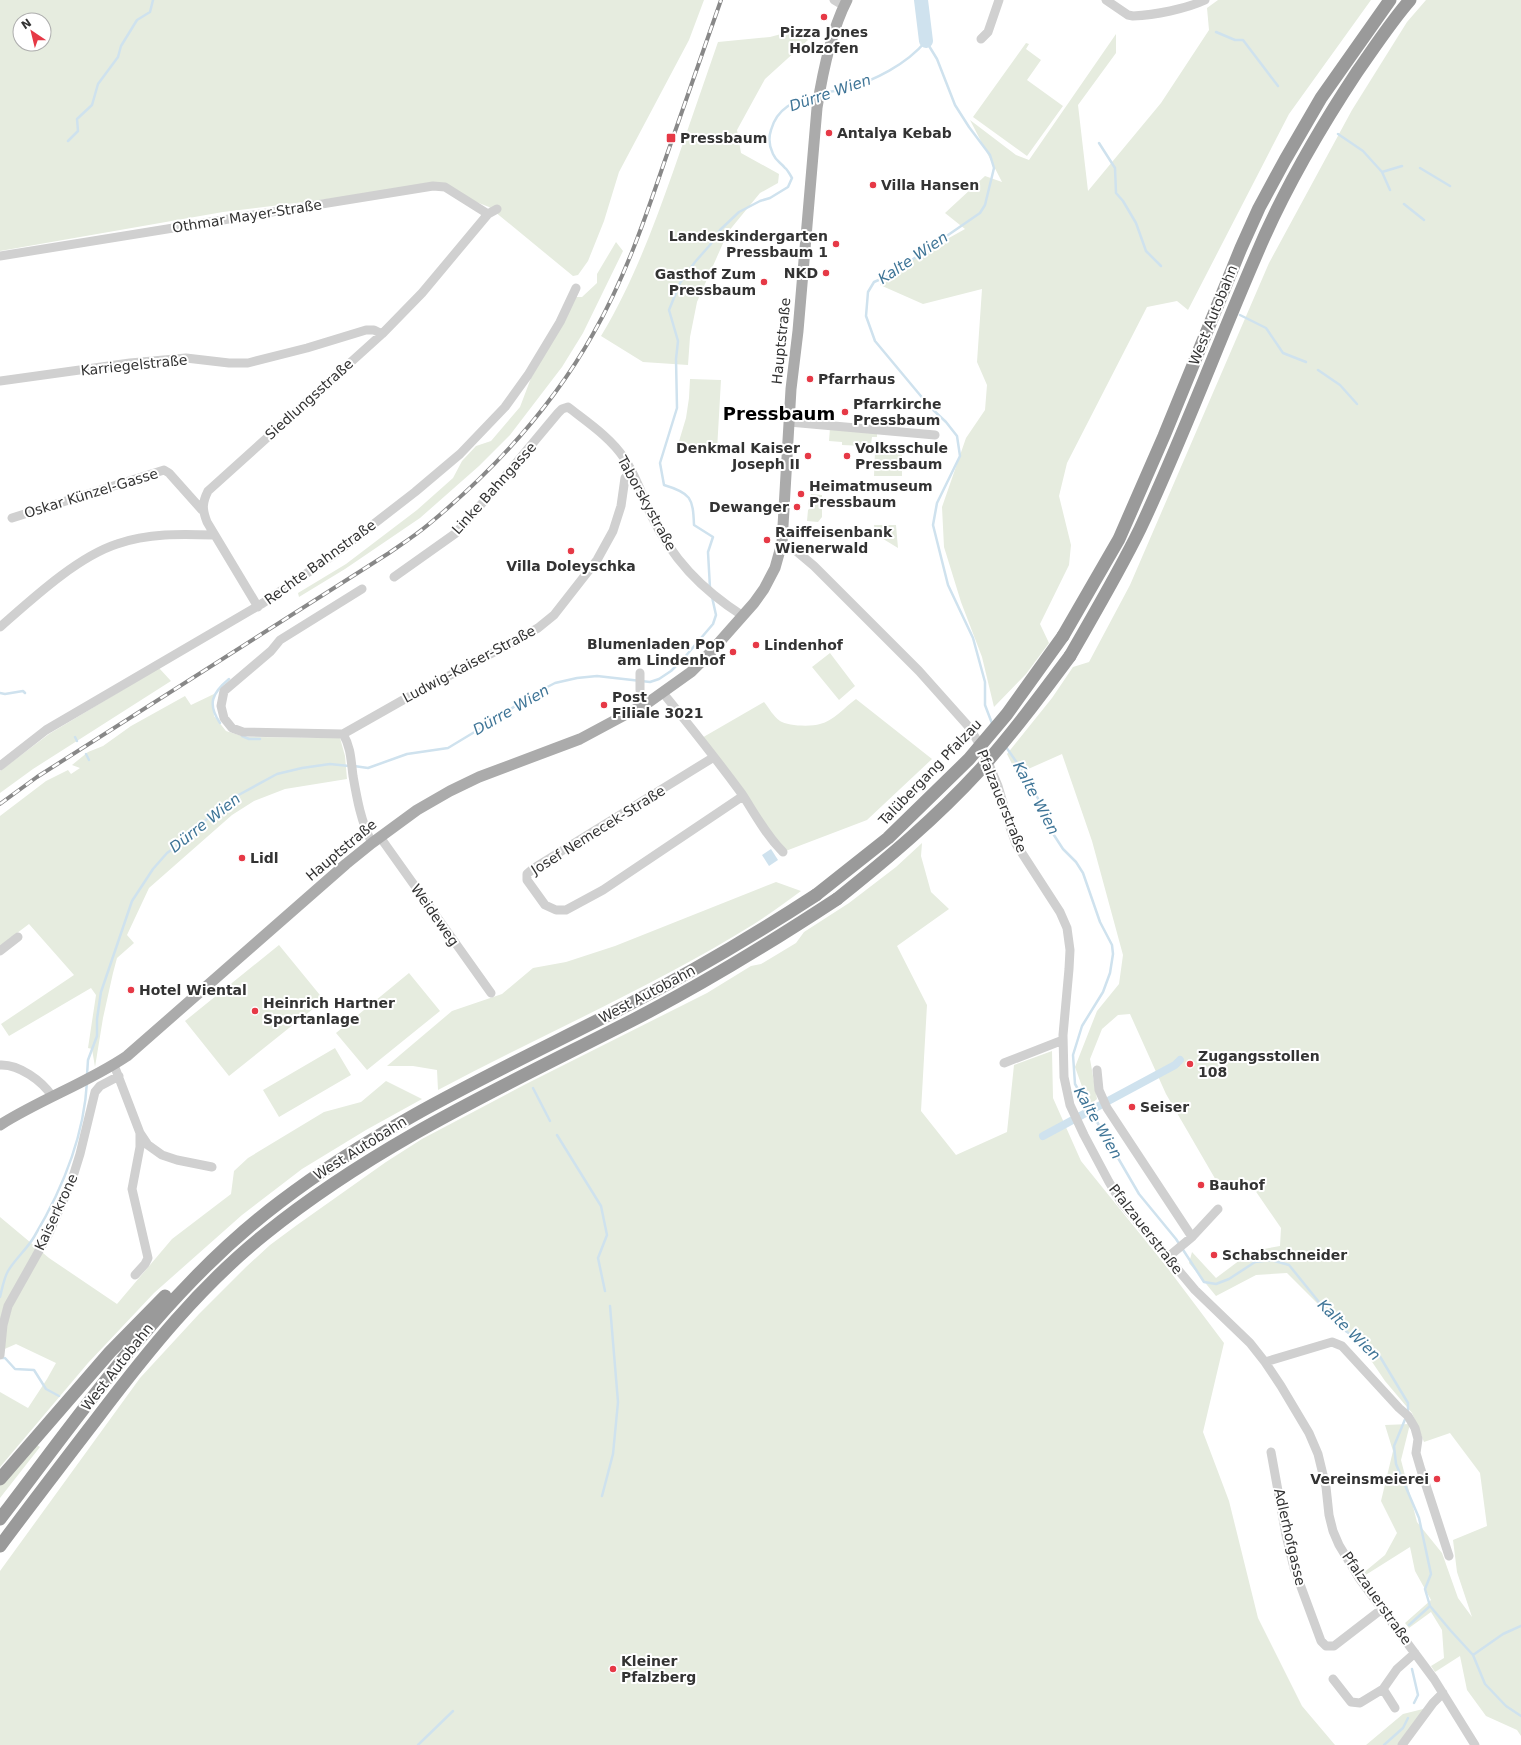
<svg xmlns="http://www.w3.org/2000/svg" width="1521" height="1745" font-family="'DejaVu Sans',sans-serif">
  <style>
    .green { fill: #e6ecdf; fill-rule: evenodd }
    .water { fill: #cfe2ee }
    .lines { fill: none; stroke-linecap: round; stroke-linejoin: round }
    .stream { stroke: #cfe2ee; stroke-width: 2.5 }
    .canal { stroke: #cfe2ee; stroke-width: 8 }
    .river { stroke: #cfe2ee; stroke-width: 14 }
    .minor { stroke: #d0d0d0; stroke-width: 9 }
    .major { stroke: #ababab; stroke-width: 11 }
    .highway { stroke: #9a9a9a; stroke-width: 13 }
    .rail-casing { stroke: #888; stroke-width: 4 }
    .rail { stroke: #fff; stroke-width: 2.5; stroke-dasharray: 8; stroke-linecap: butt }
    .highway-bridge { stroke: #9a9a9a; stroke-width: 13 }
    .poi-dot { fill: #e63946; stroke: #fff; stroke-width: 1.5 }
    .labels { text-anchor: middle; stroke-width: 4; stroke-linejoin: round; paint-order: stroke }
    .poi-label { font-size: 14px; font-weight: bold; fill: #333; stroke: #fff; text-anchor: start }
    .street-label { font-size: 14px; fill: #333; stroke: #fff }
    .water-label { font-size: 15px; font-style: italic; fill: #3f7597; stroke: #fff }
    .district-label { font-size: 18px; font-weight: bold; fill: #000; stroke: #fff }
  </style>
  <rect width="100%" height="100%" fill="#fff"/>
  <path class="green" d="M0,0H704L689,40L619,172L604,221L588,261L578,275L573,276L489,207L438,187L383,192L223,212L0,251ZM20,20H44V44H20Z
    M1218,0H1371L1289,114L1188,310L1177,301L1147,307L1067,463L1059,496L1071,545L1069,565L1040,624L1049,643L1026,674L994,707L982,657L961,602L944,547L942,507L966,438L985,410L987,385L977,362L982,289L923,304L880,285L890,271L965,229L945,213L985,176L1002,182L970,120L1016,155L1029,160L1116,34V53L1078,105L1088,191L1161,103L1209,30L1207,8Z
    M1426,0H1521V1736L1517,1730L1486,1716L1467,1690L1460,1656L1435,1672L1431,1666L1444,1658L1442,1630L1431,1612L1409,1628L1405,1623L1431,1600L1415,1571L1410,1547L1364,1576L1362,1574L1385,1555L1397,1533L1381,1501L1393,1451L1385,1425L1410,1424L1401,1460L1417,1522L1442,1553L1458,1598L1472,1617L1457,1572L1453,1540L1487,1526L1480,1473L1450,1433L1424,1442L1412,1413L1385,1381L1364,1350L1287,1273L1256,1275L1216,1296L1189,1263L1192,1252L1216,1278L1252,1251L1280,1246L1281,1228L1248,1180L1217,1182L1166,1094L1130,1014L1118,1015L1102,1029L1090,1059L1097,1099L1089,1106L1075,1067L1097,1011L1119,984L1123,955L1092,841L1062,754L1017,774L1007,754L1052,698L1073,667L1089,662L1130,585L1269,263L1352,110L1407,22Z
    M796,30L808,40L765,79L737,130L741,153L779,174L778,183L760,193L728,232L697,302L690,337L688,365L643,362L601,336C632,285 653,228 673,172C688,129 703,85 718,42L770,37Z
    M1026,43L1029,44L1026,49L1041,60L1027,80L1063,106L1027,156L973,117Z
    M616,242L623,251L583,333L562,367L510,435L479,466L420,518L345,569L299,597L298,593L346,564L417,510L453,478L462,461L476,446L491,441L520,407L531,378L576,297H582L597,283V274Z
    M690,379L721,380L717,450L677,448L686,418L689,398Z
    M830,428L877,432V437H872L871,444H864V446L842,445V442L829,441Z
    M875,451H902V476H874Z
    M811,494L822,495V517L818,522L807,521L808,510L810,508L808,504Z
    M874,525H896L898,548L875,534Z
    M830,653L855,686L839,700L812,667Z
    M159,668L171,681L33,769L0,793V771L49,734Z
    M214,694L213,706L214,716L226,731L245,737L340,738L345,756L347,779L285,789L254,801L232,815L149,888L127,935L134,943L117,958L113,973L103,1018L95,1067L92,1049L88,1048L96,995L91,988L9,1036L1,1024L74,975L29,924L0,946V816L46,781L68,770L71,774L80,768L72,765L88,752L103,746L131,726L185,696L191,705Z
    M856,699L932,759L867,820L783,852L700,739L764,702C769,708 773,716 780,721C787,726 811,727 820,724C833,721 845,707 856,699Z
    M922,843L921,856L931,892L949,909L897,946L927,1005L921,1111L956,1155L1007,1132L1014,1065L1052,1051L1053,1098L1081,1161L1166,1266L1224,1343L1203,1432L1229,1501L1258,1618L1302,1706L1335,1745H0V1571L140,1378L199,1314L246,1267L270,1245L297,1225L386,1162L422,1139L524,1085L707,993L751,966L761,964L796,943L804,932L849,903L896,867Z
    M776,882L801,891C786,902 770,914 754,924C653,987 543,1034 438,1090L437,1070L413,1066H387L452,1011L502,994L533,968L566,962L615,946Z
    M279,945L324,1000L229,1076L185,1021Z
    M409,973L440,1011L367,1070L336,1033Z
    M335,1048L351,1075L279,1117L263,1090Z
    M386,1081L422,1099L366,1130L302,1169L242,1215L154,1293L88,1363L0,1467V1392L28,1408L47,1379L56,1363L16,1344L0,1351V1217L49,1258L117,1304L172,1239L231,1194L234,1171L248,1158L324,1112L361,1102Z
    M37,1445L40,1447L0,1498V1486Z
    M1427,1708L1404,1745H1366L1403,1714Z"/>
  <path class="water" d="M771,849L778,860L769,866L762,855Z"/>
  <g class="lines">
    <path class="stream" d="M1216,32L1235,40H1243L1278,86
      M824,93C831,91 838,91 845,89C874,81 907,64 926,41L937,59L955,105L969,127L990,155L994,168L985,205L980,213L890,275L874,282L868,292L866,316L875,341L930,407L946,422L957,436L960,456L937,503L933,525L948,585L973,638L985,682V705L993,726
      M1338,134L1363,151L1382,172L1390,190
      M68,141L78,131L77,119L92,105L98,84L118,57L121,46L137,20L150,12L153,0
      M1099,143L1115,168L1116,193L1123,201L1136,223L1146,251L1161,266
      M1420,168L1450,186
      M1382,172L1402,166
      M1404,204L1424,220
      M1240,315L1266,328L1283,353L1306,362
      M1318,370L1340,385L1357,404
      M710,588L708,552L713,537L694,525C693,498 691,493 664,485L660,463L677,408L676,359L678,341L669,310L680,283L695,262L710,245L720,230L739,212L760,201L770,198L788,187L792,178C790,175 788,170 785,168C780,162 776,161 773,154C769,146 768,139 771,130C777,108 794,101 815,95
      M0,693L5,694L23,691L25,693
      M220,723C207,704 212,693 229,679
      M242,736L249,739H260
      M75,737L77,741
      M1006,747L1029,780L1043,809L1050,829L1063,849L1076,862L1083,873L1100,922L1112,945L1113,954L1110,973L1103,992L1082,1026L1073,1055L1075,1084L1139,1194L1176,1239L1204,1282L1216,1284L1229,1279L1255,1262L1271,1260L1289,1265L1327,1312L1347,1332L1369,1345L1379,1355L1408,1403V1413
      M86,754L89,760
      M354,766L368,768L407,754L448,748L496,719L530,696L555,683L577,678L597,676L650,682L659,679L671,671L684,658L713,624L716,615L712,597
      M87,1075L88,1060L97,1036V1019L101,992L132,901L153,869L167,853L184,841L211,815L233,798L277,774L302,768L330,764L349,766
      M533,1088L550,1121
      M557,1135L601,1206L607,1235L598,1258L605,1291
      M0,1297C2,1289 4,1278 8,1271C15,1259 27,1249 34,1237C62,1190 84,1137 87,1082
      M2,1358H5L15,1369L34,1370L46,1389L59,1396
      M1406,1417L1394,1446L1396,1464L1419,1518L1431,1574L1425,1589L1430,1606L1451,1631L1473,1655L1485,1684L1506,1706L1521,1716
      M602,1496L613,1454L618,1402L610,1306
      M1409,1625L1430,1606
      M1473,1655L1503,1634L1521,1626
      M1412,1669L1418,1695L1414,1703
      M418,1745L453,1711
      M1384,1745L1403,1728L1408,1718"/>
    <path class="canal" d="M1043,1136L1175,1065L1180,1060"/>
    <path class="river" d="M921,0L926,41"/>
    <path class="minor" d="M834,0L844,6
      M1106,0L1128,15L1133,16C1155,15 1186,9 1205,0
      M981,39L988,32L999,0
      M0,256L433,186L445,187L488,214
      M0,381L130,363L186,358L229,363H248L307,348L366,330H374L382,334
      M789,422L935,435
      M12,518L164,470L169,473L202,510
      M782,543L795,550L814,566L919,671L969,727L983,750L998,786L1010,827L1016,844L1060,912L1067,928L1070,950L1069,969L1063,1035L1064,1077L1070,1105L1084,1135L1109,1182L1121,1202L1195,1290L1250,1343L1265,1362L1281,1386L1309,1433L1318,1454L1326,1487L1329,1515L1333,1531L1339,1545L1359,1578L1434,1679L1475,1745
      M394,577L456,533L492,492L558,413L562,409L568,407C587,422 610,437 624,458C636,475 642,495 650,513C672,559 701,589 743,616
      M362,589L280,640L271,651L224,691L221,706L224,718L232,728L243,732L343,734L403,700L517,640L538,628L554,615L597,560L613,531L621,506L625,478L632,472
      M258,607L207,522C202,509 202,503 208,491L382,334L422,293L488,214L497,209
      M0,627C32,599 77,557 117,544C148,533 181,534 214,535
      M640,673V690L643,706
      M663,693C690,726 717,760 742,794C755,814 766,835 783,852
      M343,734C351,747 351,761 353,776C357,799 361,822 372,843
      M714,757L534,868L527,874V880L545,905L556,910H566L603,890L743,796
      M0,766L46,730L263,603L335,554L415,492L460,454L505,407L528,375L560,322L576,288
      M380,837L491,993
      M0,951L18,937
      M1004,1063L1063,1040
      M0,1065C19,1064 42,1081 52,1096
      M114,1065L140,1133L148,1145L162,1155L177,1160L212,1167
      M1097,1070L1099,1090L1107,1108L1192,1237
      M1168,1257L1192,1237L1218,1209
      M135,1275L145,1264L148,1258L132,1189L140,1147V1133
      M0,1355L3,1325L8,1306L49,1233L71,1183L80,1154L95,1092L100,1086L119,1076
      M1265,1362L1332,1342L1342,1346L1399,1408L1408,1416L1415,1428L1418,1439L1416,1453L1421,1470L1449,1556
      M1271,1452L1286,1535L1294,1568L1321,1641L1326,1646H1334L1382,1609
      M1333,1679L1351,1702L1360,1703L1383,1689L1397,1669L1415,1653
      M1383,1689L1395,1708
      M1402,1745L1433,1703L1443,1693"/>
    <path class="major" d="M0,1125C41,1099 87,1083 127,1056L346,864L372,843L417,810L450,791L479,777L580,739L649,702L691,672L708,655L754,603L764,589L775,568L782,543L791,389L798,331L817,108C822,76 832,29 847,0"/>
    <path class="highway" d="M1063,636L1119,539L1164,436L1241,248L1259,208L1285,160L1321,98L1390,0
      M1070,656C1094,614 1119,572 1140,529C1182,440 1216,348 1255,258C1282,193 1318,131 1357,72C1374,48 1390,23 1410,0
      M0,1479L110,1352L165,1296
      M0,1519C86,1407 166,1288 280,1202C384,1122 505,1068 622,1008C689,974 753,936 816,895
      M0,1546C32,1503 65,1460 98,1417C148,1351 200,1286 265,1234C376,1144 506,1085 633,1020C703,984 770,943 837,899"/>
    <g class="rail-casing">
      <path id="rail" d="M0,804L37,777L389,553C402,544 416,535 429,524C493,471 552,407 593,334C624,280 644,222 664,163C683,109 702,54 721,0"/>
    </g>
    <use href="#rail" class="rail"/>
    <path class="highway-bridge" d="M816,895L888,838L969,759L1007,714L1063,636
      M837,899C887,859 936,818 979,771C1012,734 1041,695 1070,656"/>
  </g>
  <g class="poi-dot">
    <circle cx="824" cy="17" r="4"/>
    <circle cx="829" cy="133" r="4"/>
    <rect x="666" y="133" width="10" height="10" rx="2"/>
    <circle cx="873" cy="185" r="4"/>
    <circle cx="836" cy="244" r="4"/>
    <circle cx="826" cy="273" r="4"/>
    <circle cx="764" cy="282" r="4"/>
    <circle cx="810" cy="379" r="4"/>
    <circle cx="845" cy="412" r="4"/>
    <circle cx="808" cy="456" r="4"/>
    <circle cx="847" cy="456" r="4"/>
    <circle cx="801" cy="494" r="4"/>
    <circle cx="797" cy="507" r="4"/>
    <circle cx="767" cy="540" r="4"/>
    <circle cx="571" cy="551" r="4"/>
    <circle cx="756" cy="645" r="4"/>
    <circle cx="733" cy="652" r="4"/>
    <circle cx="604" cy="705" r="4"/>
    <circle cx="242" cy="858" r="4"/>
    <circle cx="131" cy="990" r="4"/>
    <circle cx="255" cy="1011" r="4"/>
    <circle cx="1190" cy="1064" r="4"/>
    <circle cx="1132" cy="1107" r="4"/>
    <circle cx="1201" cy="1185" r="4"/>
    <circle cx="1214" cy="1255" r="4"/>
    <circle cx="1437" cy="1479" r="4"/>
    <circle cx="613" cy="1669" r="4"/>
  </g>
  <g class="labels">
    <g class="poi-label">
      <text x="824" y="37" text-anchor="middle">Pizza Jones<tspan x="824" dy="16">Holzofen</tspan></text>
      <text x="837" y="138">Antalya Kebab</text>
      <text x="680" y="143">Pressbaum</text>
      <text x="881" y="190">Villa Hansen</text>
      <text x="828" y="241" text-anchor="end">Landeskindergarten<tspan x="828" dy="16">Pressbaum 1</tspan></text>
      <text x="818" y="278" text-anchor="end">NKD</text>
      <text x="756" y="279" text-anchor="end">Gasthof Zum<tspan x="756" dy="16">Pressbaum</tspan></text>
      <text x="818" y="384">Pfarrhaus</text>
      <text x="853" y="409">Pfarrkirche<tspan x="853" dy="16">Pressbaum</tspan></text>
      <text x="800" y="453" text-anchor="end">Denkmal Kaiser<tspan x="800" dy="16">Joseph II</tspan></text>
      <text x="855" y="453">Volksschule<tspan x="855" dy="16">Pressbaum</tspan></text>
      <text x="809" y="491">Heimatmuseum<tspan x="809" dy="16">Pressbaum</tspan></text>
      <text x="789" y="512" text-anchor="end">Dewanger</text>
      <text x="775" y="537">Raiffeisenbank<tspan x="775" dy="16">Wienerwald</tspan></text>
      <text x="571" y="571" text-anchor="middle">Villa Doleyschka</text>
      <text x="725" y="649" text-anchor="end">Blumenladen Pop<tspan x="725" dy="16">am Lindenhof</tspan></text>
      <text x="764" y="650">Lindenhof</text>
      <text x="612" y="702">Post<tspan x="612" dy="16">Filiale 3021</tspan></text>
      <text x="250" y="863">Lidl</text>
      <text x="139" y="995">Hotel Wiental</text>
      <text x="263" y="1008">Heinrich Hartner<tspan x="263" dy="16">Sportanlage</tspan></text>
      <text x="1198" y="1061">Zugangsstollen<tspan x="1198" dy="16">108</tspan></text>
      <text x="1140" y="1112">Seiser</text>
      <text x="1209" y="1190">Bauhof</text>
      <text x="1222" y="1260">Schabschneider</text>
      <text x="1429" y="1484" text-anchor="end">Vereinsmeierei</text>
      <text x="621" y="1666">Kleiner<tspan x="621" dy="16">Pfalzberg</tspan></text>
    </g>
    <g class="street-label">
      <text transform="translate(247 216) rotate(-9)" y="5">Othmar Mayer-Straße</text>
      <text transform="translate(1213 315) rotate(-68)" y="5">West Autobahn</text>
      <text transform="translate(781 341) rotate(-84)" y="5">Hauptstraße</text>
      <text transform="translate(134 365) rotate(-6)" y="5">Karriegelstraße</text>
      <text transform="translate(309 399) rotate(-42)" y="5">Siedlungsstraße</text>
      <text transform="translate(494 488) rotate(-48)" y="5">Linke Bahngasse</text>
      <text transform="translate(91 493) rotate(-17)" y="5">Oskar Künzel-Gasse</text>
      <text transform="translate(647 503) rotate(61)" y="5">Taborskystraße</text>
      <text transform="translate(320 562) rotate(-36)" y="5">Rechte Bahnstraße</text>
      <text transform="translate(469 664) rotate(-28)" y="5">Ludwig-Kaiser-Straße</text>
      <text transform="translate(930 772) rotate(-46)" y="5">Talübergang Pfalzau</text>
      <text transform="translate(1002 801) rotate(68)" y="5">Pfalzauerstraße</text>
      <text transform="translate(598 830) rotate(-32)" y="5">Josef Nemecek-Straße</text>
      <text transform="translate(341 850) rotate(-40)" y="5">Hauptstraße</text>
      <text transform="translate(435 915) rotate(55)" y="5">Weideweg</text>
      <text transform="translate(647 994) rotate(-28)" y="5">West Autobahn</text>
      <text transform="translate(360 1148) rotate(-32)" y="5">West Autobahn</text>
      <text transform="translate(56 1212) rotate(-65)" y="5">Kaiserkrone</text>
      <text transform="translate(1146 1229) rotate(52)" y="5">Pfalzauerstraße</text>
      <text transform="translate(117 1367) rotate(-52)" y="5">West Autobahn</text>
      <text transform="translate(1290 1537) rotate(77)" y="5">Adlerhofgasse</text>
      <text transform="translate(1377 1598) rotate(55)" y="5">Pfalzauerstraße</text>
    </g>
    <g class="water-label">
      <text transform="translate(830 93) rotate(-19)" y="5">Dürre Wien</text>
      <text transform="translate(913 258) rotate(-34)" y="5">Kalte Wien</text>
      <text transform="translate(511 710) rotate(-30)" y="5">Dürre Wien</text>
      <text transform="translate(1036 798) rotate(62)" y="5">Kalte Wien</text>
      <text transform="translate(205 823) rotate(-38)" y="5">Dürre Wien</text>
      <text transform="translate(1098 1123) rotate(60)" y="5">Kalte Wien</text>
      <text transform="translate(1349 1330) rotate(44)" y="5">Kalte Wien</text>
    </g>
    <g class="district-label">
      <text x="779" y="420">Pressbaum</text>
    </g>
  </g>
  <g transform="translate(32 32) rotate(325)"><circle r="19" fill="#ffffff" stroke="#adadad"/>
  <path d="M0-3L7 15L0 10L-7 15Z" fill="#e63946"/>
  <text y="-6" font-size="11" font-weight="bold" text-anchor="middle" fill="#333333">N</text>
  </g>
</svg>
